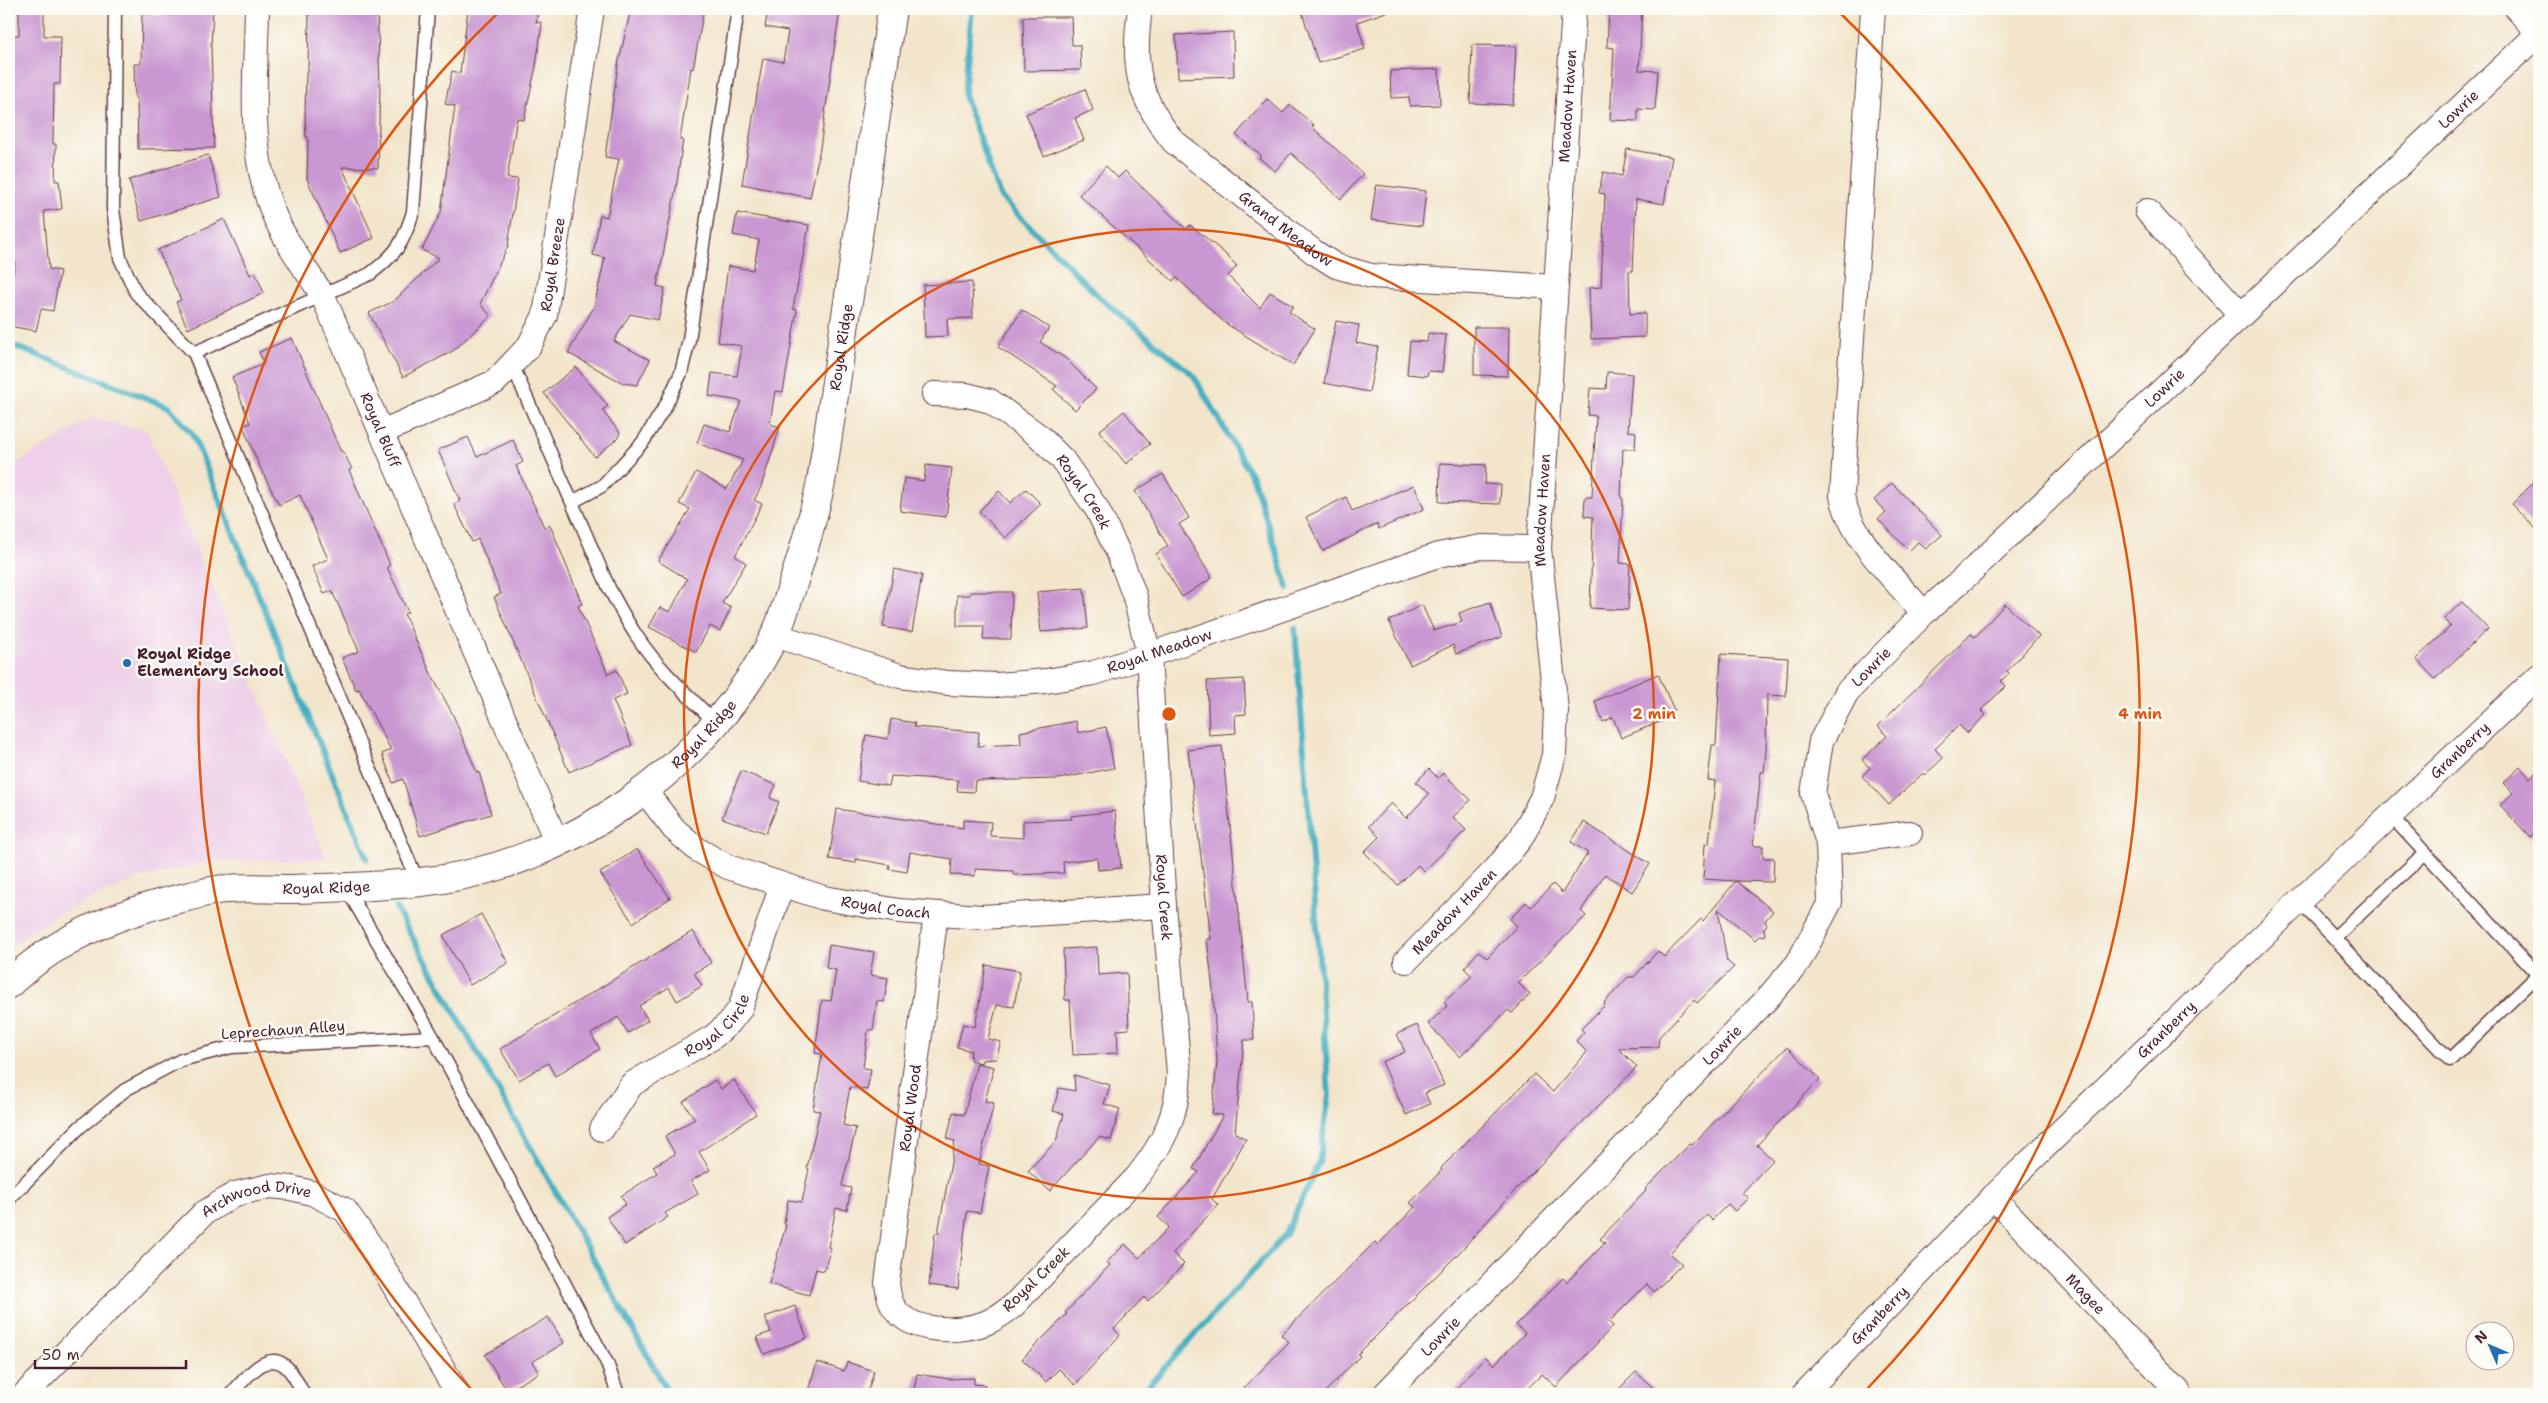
<svg xmlns="http://www.w3.org/2000/svg" width="2548" height="1403" font-family="'Shantell Sans',sans-serif">
  <style>
    .built { fill: #eed0e8 }
    .lines { fill: none; stroke-linecap: round; stroke-linejoin: round }
    .stream { stroke: #43afc1; stroke-width: 6 }
    .building { fill: #c997d1 }
    .lane-casing { stroke: #633d43; stroke-width: 15 }
    .street-casing { stroke: #633d43; stroke-width: 26 }
    .secondary-casing { stroke: #633d43; stroke-width: 30 }
    .lane { stroke: #fff; stroke-width: 12 }
    .street { stroke: #fff; stroke-width: 24 }
    .secondary { stroke: #fff; stroke-width: 28 }
    .ring { fill: none; stroke: #e0560e; stroke-width: 2.5 }
    .poi-dot { fill: #1f6fb2; stroke: #fdfcf7; stroke-width: 2 }
    .labels { text-anchor: middle; stroke-width: 5; stroke-linejoin: round; paint-order: stroke }
    .street-label { font-size: 15px; fill: #4a1f2b; stroke: #fdfcf7 }
    .poi-label { font-size: 15px; font-weight: bold; fill: #4a1f2b; stroke: #fdfcf7; text-anchor: start }
    .centre { fill: #e0560e; stroke: #fdfcf7; stroke-width: 2.5 }
    .ring-label { font-size: 15px; text-anchor: middle; font-weight: bold; fill: #e0560e; stroke: #fdfcf7; stroke-width: 5; stroke-linejoin: round; paint-order: stroke }
  </style>
  <rect width="100%" height="100%" fill="#fdfcf7"/>
  <filter id="ink" filterUnits="userSpaceOnUse"><feTurbulence type="fractalNoise" baseFrequency=".02" numOctaves="2"/><feDisplacementMap in="SourceGraphic" scale="10" xChannelSelector="R" yChannelSelector="G"/><feConvolveMatrix kernelMatrix="1 2 1 2 8 2 1 2 1" color-interpolation-filters="sRGB"/></filter>
  <filter id="wash" filterUnits="userSpaceOnUse"><feTurbulence type="fractalNoise" baseFrequency=".0096" numOctaves="4" result="noise"/><feDisplacementMap in="SourceGraphic" scale="20" xChannelSelector="R" yChannelSelector="G"/><feGaussianBlur stdDeviation="1.12" result="paint"/><feColorMatrix in="noise" values="0 0 0 0 0 0 0 0 0 0 0 0 0 0 0 0 0 1.4 0 .05"/><feComposite in="paint" operator="in"/></filter>
  <g filter="url(#wash)">
    <rect width="100%" height="100%" fill="#f2e5cb"/>
    <path class="built" d="M93,417L147,431L327,859L212,862L136,879L58,914L9,948V468Z"/>
    <g class="lines">
      <path class="stream" d="M972,9L964,95L1000,196L1100,298L1193,375L1253,478L1288,588
        M9,344L169,407L193,435L367,859
        M396,908L669,1394
        M1141,1394L1286,1234L1319,1162L1329,1095L1295,628"/>
    </g>
    <g id="blocks">
      <path class="building" d="M19,9H44V36H61L60,84H54L53,144H56L55,181H59L62,209L44,211L49,269L60,271L53,311L41,309L36,331L9,326V294L15,264L9,204L12,35H19Z
        M178,9H213L211,46L214,148L138,149L137,98H135L134,64H141L142,14L178,15Z
        M309,9H377L380,84L378,168L342,167L374,238L340,253L307,179L308,137H306L305,115L306,72H308Z
        M468,9H538L536,22L542,23L536,66L524,120L517,118L507,178L518,179L508,246L480,304L491,316L453,351L403,377L369,313L394,301L439,258L422,250L441,212L455,106L445,104L452,71L460,73Z
        M631,9H704L693,69L691,68L680,140H683L676,188L657,286L665,288L658,320L630,314L614,341L650,360L637,385L623,383L568,353L594,307L605,258L593,255L600,215L607,217L619,159L605,157L618,65Z
        M768,9H840L820,148L810,198L742,184L763,58L783,62L788,31L765,27Z
        M1311,9H1385L1386,12L1357,22L1365,49L1318,63L1302,12Z
        M1609,9H1642L1639,70L1658,71L1655,110L1638,109V121L1610,120L1614,48L1607,47Z
        M1023,17H1071L1072,45H1080L1081,70L1024,71Z
        M1233,32L1234,76L1178,78L1176,35Z
        M1472,45L1516,46L1513,105L1470,103Z
        M1439,69L1440,105L1410,106L1409,97L1391,98L1390,71Z
        M1085,89L1093,110L1075,118L1084,140L1044,156L1026,114Z
        M1267,99L1283,113L1290,105L1314,125L1312,127L1363,174L1341,199L1291,153L1275,171L1259,158L1261,155L1236,135Z
        M1627,149L1672,157L1664,204L1636,199L1633,271H1629L1630,314L1645,313V337L1591,339L1589,288L1601,287L1605,194L1599,193L1603,172L1622,176Z
        M208,155L221,197L141,221L129,180Z
        M1106,166L1118,178L1125,171L1186,229L1190,225L1222,251L1237,266L1228,276L1260,308L1270,292L1293,306L1289,312L1315,329L1293,365L1225,323L1176,277L1173,281L1079,195Z
        M1376,185L1426,191L1422,226L1371,220Z
        M737,213L809,225L793,309L797,310L783,392L775,391L770,424L780,427L761,487L754,500L762,504L735,556L746,563L722,603L731,608L720,631L710,626L696,652L649,627L660,607L670,612L687,579L658,561L690,509L679,504L696,472L727,489L743,460L697,443L704,424L730,432L741,401L709,396L712,373L737,376L742,346L718,342L728,266L753,270L759,240L733,235Z
        M224,219L250,275L255,272L264,293L188,329L176,302L181,300L158,250Z
        M972,282L973,318L947,319L948,336L925,337L923,285Z
        M1022,310L1049,328L1040,342L1065,358L1096,389L1075,410L1053,389L1057,386L998,347Z
        M1336,321L1359,325L1356,343L1378,347L1369,392L1324,383Z
        M1474,327H1509L1508,376L1474,375Z
        M1428,333L1446,335L1442,372L1428,371L1427,376L1407,374L1410,341L1427,342Z
        M292,338L341,452L343,451L352,469L349,470L390,565L387,567L408,612L404,614L431,674L453,715L477,773L479,772L491,814L420,836L403,779L393,783L382,754L391,750L359,689L356,690L342,658L359,651L332,591L324,594L312,566L328,559L300,495L279,505L258,463L243,426L250,423L232,377L264,364L259,352Z
        M576,367L608,406L602,410L620,433L617,439L595,457L544,393Z
        M1607,372L1632,374L1628,431L1636,432L1635,449H1623L1621,498L1623,499L1620,563L1630,564L1628,610L1590,608L1593,517L1584,516L1585,497H1592L1596,416L1588,415L1590,388L1606,389Z
        M1124,411L1150,444L1126,464L1099,431Z
        M468,437L477,457L513,440L523,462L516,466L544,527L550,525L582,604L578,606L608,674L617,670L627,694L613,700L632,745L569,772L494,597L501,594L478,539L472,542L454,504L460,501L438,450Z
        M1440,463L1486,465L1485,484L1501,485L1500,504L1439,502Z
        M926,465L952,468L946,517L900,511L904,478L924,481Z
        M1163,474L1189,518L1179,524L1212,578L1182,597L1156,554L1168,546L1135,491Z
        M2539,477V532L2512,504Z
        M1892,483L1942,535L1926,549L1918,542L1909,551L1878,519L1886,512L1874,500Z
        M1414,485L1424,509L1379,529L1377,524L1323,551L1306,517L1346,497L1352,511Z
        M1026,489L1041,504L1005,538L979,511L999,491L1010,503Z
        M894,569L922,575L912,632L883,627Z
        M1084,588L1088,628L1041,632L1037,592Z
        M970,592H1012L1011,639H983L984,626H957V595H970Z
        M1490,602L1502,637L1456,654L1453,645L1410,665L1389,621L1422,605L1434,631L1462,622L1459,613Z
        M2462,602L2488,629L2435,679L2416,659L2451,626L2444,619Z
        M2005,604L2039,636L2007,671L2009,673L2001,681L2006,686L1981,710L1986,715L1967,733L1959,725L1935,749L1943,758L1925,775L1923,773L1889,805L1862,776L1870,768L1862,760L1887,736L1878,726L1971,634L1975,637Z
        M1721,654L1788,658L1786,696L1767,695L1766,751L1764,772H1761L1753,846H1763V858H1774L1773,882L1736,881L1773,911L1765,921L1767,925L1764,928L1765,935L1759,936L1755,940L1718,909L1727,961L1734,967L1697,1003L1694,1000L1659,1037L1658,1047L1618,1048L1637,1067L1518,1187L1456,1256L1358,1354L1360,1356L1323,1394H1238L1289,1342L1281,1335L1375,1242L1378,1245L1415,1207L1410,1203L1442,1170L1441,1168L1534,1074L1553,1092L1587,1052L1576,1041L1584,1032L1581,1029L1605,1005L1604,1003L1628,977H1634L1658,951L1664,957L1701,919L1703,921L1736,881L1703,879L1705,844H1709L1715,781L1708,780L1712,745H1716Z
        M1658,674L1674,710L1661,715L1664,720L1621,738L1613,717L1603,722L1595,701Z
        M1244,679L1246,714L1235,715L1236,733L1209,735L1207,681Z
        M891,719L915,723L914,727L979,732L978,746L1021,744L1020,732L1076,721L1078,733L1106,727L1114,768L1058,779L975,781L974,792L957,791L958,780L891,776L889,786L858,781L866,735L888,739Z
        M1222,746L1248,1002H1252L1254,1040H1244L1235,1133L1246,1139L1212,1199L1218,1205L1173,1253L1184,1264L1148,1301L1144,1297L1114,1329L1120,1335L1075,1385L1059,1369L1046,1382L1022,1359L1067,1314L1065,1313L1110,1265L1107,1262L1125,1244L1139,1258L1169,1227L1158,1217L1199,1172L1193,1169L1223,1115L1212,1114L1217,1061L1213,990L1207,939H1211L1188,750Z
        M2520,767L2530,778L2539,769V828L2530,837L2500,805L2513,793L2503,783Z
        M1429,769L1438,778L1443,773L1471,800L1453,817L1466,830L1424,871L1418,865L1398,885L1364,852L1379,837L1369,826L1391,803L1406,818L1429,794L1416,782Z
        M741,771L776,785L770,798L779,802L766,833L722,818Z
        M837,809L963,828V820L991,822L990,836L1023,838V821L1072,819L1071,816L1115,811L1121,868L1098,870L1097,858L1063,862L1064,873L1013,875V871L975,869V876L951,875L952,859L910,852L907,872L889,869L890,865L856,859V863L829,859Z
        M1584,822L1650,864L1632,892L1605,874L1581,911L1586,916L1518,983L1530,994L1512,1013L1508,1010L1460,1057L1428,1024L1447,1006L1444,1002L1472,976L1464,968L1479,951L1487,958L1517,926L1510,919L1526,902L1531,907L1553,884L1562,893L1588,853L1571,842Z
        M637,849L670,898L633,923L600,873Z
        M481,914L508,963L470,985L443,935Z
        M693,931L711,963L694,973L702,986L677,1001L669,987L639,1006L648,1020L628,1033L618,1017L591,1034L600,1049L555,1076L548,1063L519,1080L500,1049Z
        M829,945L874,952L870,975L888,978L884,1002L877,1001L873,1030H868L863,1068L871,1069L867,1090L850,1087L843,1125L856,1128L842,1186L851,1188L847,1210L836,1208L828,1247L831,1248L824,1271L816,1269L809,1295L769,1284L786,1225L784,1224L788,1200L802,1202L809,1169L807,1168L820,1111L813,1110L822,1054L815,1053L822,1000L831,1001L836,970L826,968Z
        M1097,947L1098,975L1127,973L1129,1029L1117,1030L1118,1053L1073,1055L1070,1000H1065L1063,949Z
        M986,965L1020,971L1014,1007L997,1005L988,1039L1001,1042L996,1059L982,1060L981,1063L970,1060L971,1051L957,1047L963,1024L975,1027Z
        M1417,1025L1444,1085L1425,1093L1430,1104L1406,1115L1382,1062L1405,1052L1397,1034Z
        M1787,1047L1820,1079L1757,1145L1773,1160L1742,1193L1748,1198L1735,1211L1728,1204L1712,1220L1707,1215L1670,1253L1682,1264L1654,1292L1647,1284L1609,1322L1613,1326L1556,1387L1542,1374L1522,1394H1451L1486,1357L1494,1365L1525,1333L1516,1325L1563,1278L1567,1282L1605,1243L1600,1239L1646,1191L1645,1189L1690,1144L1692,1145Z
        M977,1063L994,1067L985,1101L994,1103L979,1164L989,1166L980,1213L967,1211L958,1289L929,1285L935,1233H938L955,1141L947,1139L953,1112L964,1115Z
        M1074,1075L1110,1085L1104,1104L1120,1109L1111,1140L1099,1137L1050,1191L1028,1171L1056,1141L1064,1114L1053,1111L1059,1088L1075,1091Z
        M715,1080L721,1089L734,1080L756,1114L699,1152L710,1170L691,1181L698,1194L665,1213L668,1217L625,1245L607,1217L626,1204L621,1196L657,1173L653,1166L675,1154L665,1136L695,1119L683,1102Z
        M795,1306L807,1338L764,1354L757,1337L771,1332L765,1317Z
        M548,1317L564,1343L532,1362L539,1373L507,1391L485,1355Z
        M817,1362L844,1371L847,1362L874,1371L867,1394H807Z
        M1636,1372L1660,1394H1614Z
        M917,1374L949,1379L974,1378V1384L985,1385V1394H913Z"/>
    </g>
  </g>
  <g filter="url(#ink)">
    <use href="#blocks" fill-opacity="0" stroke="#633d43" stroke-width="1"/>
    <g class="lines">
      <g class="lane-casing">
        <path id="lane" d="M115,9L113,209L120,258L136,293L194,353L418,882
          M194,353L370,274C397,253 403,244 413,212L428,9
          M512,364L609,588C618,605 627,622 638,638C659,670 690,697 717,724
          M574,501L602,486L643,442L666,405L681,373L689,340L738,9
          M345,886L433,1037L607,1363L618,1394
          M2299,901L2450,1060L2538,975L2390,815
          M2334,938L2425,853
          M9,1199L80,1127L125,1090L181,1060L232,1047L433,1037
          M231,1394C243,1382 265,1350 284,1365C293,1371 298,1385 304,1394"/>
      </g>
      <g class="street-casing">
        <g id="street">
          <path id="s1" d="M257,9C256,76 247,146 272,210C284,240 305,268 323,296L557,843"/>
          <path id="s2" d="M1140,9C1132,65 1137,96 1173,141L1314,252L1336,266L1371,276L1556,287"/>
          <path d="M1873,9L1842,496C1851,539 1895,580 1924,613"/>
          <path d="M2517,9L2539,34"/>
          <path d="M2147,211L2241,315"/>
          <path id="s3" d="M934,394L967,395L990,401L1039,436L1062,459L1097,509L1118,552L1135,597L1149,655L1164,906L1179,1073C1177,1117 1164,1143 1137,1177L1013,1306C1006,1311 998,1317 990,1321C963,1334 901,1335 890,1299C888,1294 888,1288 887,1283L936,914"/>
          <path id="s4" d="M382,432L495,382L529,346L545,315L592,9"/>
          <path id="s5" d="M775,635L900,676L948,683L997,685L1046,681L1094,673L1149,655L1438,555L1481,547L1539,548"/>
          <path id="s6" d="M644,790L674,829L698,850L728,867L824,898L899,911L981,917L1164,906"/>
          <path d="M1828,843L1910,833"/>
          <path id="s7" d="M1406,961L1496,869L1521,838L1542,798L1554,755L1556,710L1539,548L1574,9"/>
          <path id="s8" d="M602,1129L632,1084L713,1037L729,1023L740,1009L782,885"/>
          <path id="s9" d="M1993,1197L2178,1391"/>
          <path id="s10" d="M25,1394L204,1213L235,1194L270,1186L291,1188L312,1193L345,1210L370,1245L458,1394"/>
          <path id="s11" d="M1385,1394L1765,1001L1798,963L1830,902L1828,843L1813,794L1821,741L1847,692L1924,613L1963,579L2539,33"/>
          <path id="s12" d="M1804,1394L1993,1197L2288,912L2539,676"/>
        </g>
      </g>
      <g class="secondary-casing">
        <g id="secondary">
          <path id="s13" d="M9,984C58,937 126,910 191,896C203,893 215,889 227,889C248,887 269,889 290,889C333,888 378,887 421,882C566,867 708,767 774,637C781,624 785,608 790,593C802,556 813,520 821,482L892,9"/>
        </g>
      </g>
      <use href="#lane" class="lane"/>
      <use href="#street" class="street"/>
      <use href="#secondary" class="secondary"/>
    </g>
  </g>
  <g class="ring">
    <circle cx="1169" cy="714" r="485"/>
    <path d="M471 1389A971 971 0 0 1 501 10M1837 10A971 971 0 0 1 1867 1389"/>
  </g>
  <circle class="poi-dot" cx="127" cy="663" r="5"/>
  <g class="labels">
    <g class="street-label">
      <text dy="5" stroke="none"><textPath href="#s7" startOffset="909">Meadow Haven</textPath></text>
      <text dy="5" stroke="none"><textPath href="#s11" startOffset="1730">Lowrie</textPath></text>
      <text dy="5" stroke="none"><textPath href="#s2" startOffset="284">Grand Meadow</textPath></text>
      <text dy="5" stroke="none"><textPath href="#s4" startOffset="259">Royal Breeze</textPath></text>
      <text dy="5" stroke="none"><textPath href="#s13" startOffset="1181">Royal Ridge</textPath></text>
      <text dy="5" stroke="none"><textPath href="#s11" startOffset="1325">Lowrie</textPath></text>
      <text dy="5" stroke="none"><textPath href="#s1" startOffset="449">Royal Bluff</textPath></text>
      <text dy="5" stroke="none"><textPath href="#s3" startOffset="189">Royal Creek</textPath></text>
      <text dy="5" stroke="none"><textPath href="#s7" startOffset="504">Meadow Haven</textPath></text>
      <text dy="5" stroke="none"><textPath href="#s5" startOffset="396">Royal Meadow</textPath></text>
      <text dy="5" stroke="none"><textPath href="#s11" startOffset="920">Lowrie</textPath></text>
      <text dy="5" stroke="none"><textPath href="#s13" startOffset="762">Royal Ridge</textPath></text>
      <text dy="5" stroke="none"><textPath href="#s12" startOffset="919">Granberry</textPath></text>
      <text dy="5" stroke="none"><textPath href="#s13" startOffset="341">Royal Ridge</textPath></text>
      <text dy="5" stroke="none"><textPath href="#s3" startOffset="609">Royal Creek</textPath></text>
      <text dy="5" stroke="none"><textPath href="#s6" startOffset="279">Royal Coach</textPath></text>
      <text dy="5" stroke="none"><textPath href="#s7" startOffset="69">Meadow Haven</textPath></text>
      <text dy="5" stroke="none"><textPath href="#s8" startOffset="159">Royal Circle</textPath></text>
      <text dy="5" stroke="none"><textPath href="#s12" startOffset="514">Granberry</textPath></text>
      <text transform="translate(283 1030) rotate(-4)" y="5">Leprechaun Alley</text>
      <text dy="5" stroke="none"><textPath href="#s11" startOffset="485">Lowrie</textPath></text>
      <text dy="5" stroke="none"><textPath href="#s3" startOffset="1412">Royal Wood</textPath></text>
      <text dy="5" stroke="none"><textPath href="#s10" startOffset="311">Archwood Drive</textPath></text>
      <text transform="translate(1036 1279) rotate(-44)" y="5">Royal Creek</text>
      <text dy="5" stroke="none"><textPath href="#s9" startOffset="134">Magee</textPath></text>
      <text dy="5" stroke="none"><textPath href="#s12" startOffset="109">Granberry</textPath></text>
      <text dy="5" stroke="none"><textPath href="#s11" startOffset="80">Lowrie</textPath></text>
    </g>
    <g class="poi-label">
      <text x="137" y="659">Royal Ridge<tspan x="137" dy="17">Elementary School</tspan></text>
    </g>
  </g>
  <circle cx="1169" cy="714" r="8" class="centre"/>
  <g class="ring-label">
    <text x="1654" y="719">2 min</text>
    <text x="2140" y="719">4 min</text>
  </g>
  <rect width="2548" height="1403" fill="none" stroke="#fdfcf7" stroke-width="30"/>
  <g transform="translate(2490 1346) rotate(315)"><circle r="24" fill="#fdfcf7" stroke="#b5a4a5"/>
  <path d="M0-4L9 19L0 12L-9 19Z" fill="#1f6fb2"/>
  <text y="-8" font-size="14" font-weight="bold" text-anchor="middle" fill="#4a1f2b">N</text>
  </g>
  <path d="M35 1360v8h151v-8" fill="none" stroke="#4a1f2b" stroke-width="2.5"/>
  <text x="42" y="1360" font-size="15" fill="#4a1f2b" stroke="#fdfcf7" stroke-width="4" paint-order="stroke">50 m</text>
</svg>
